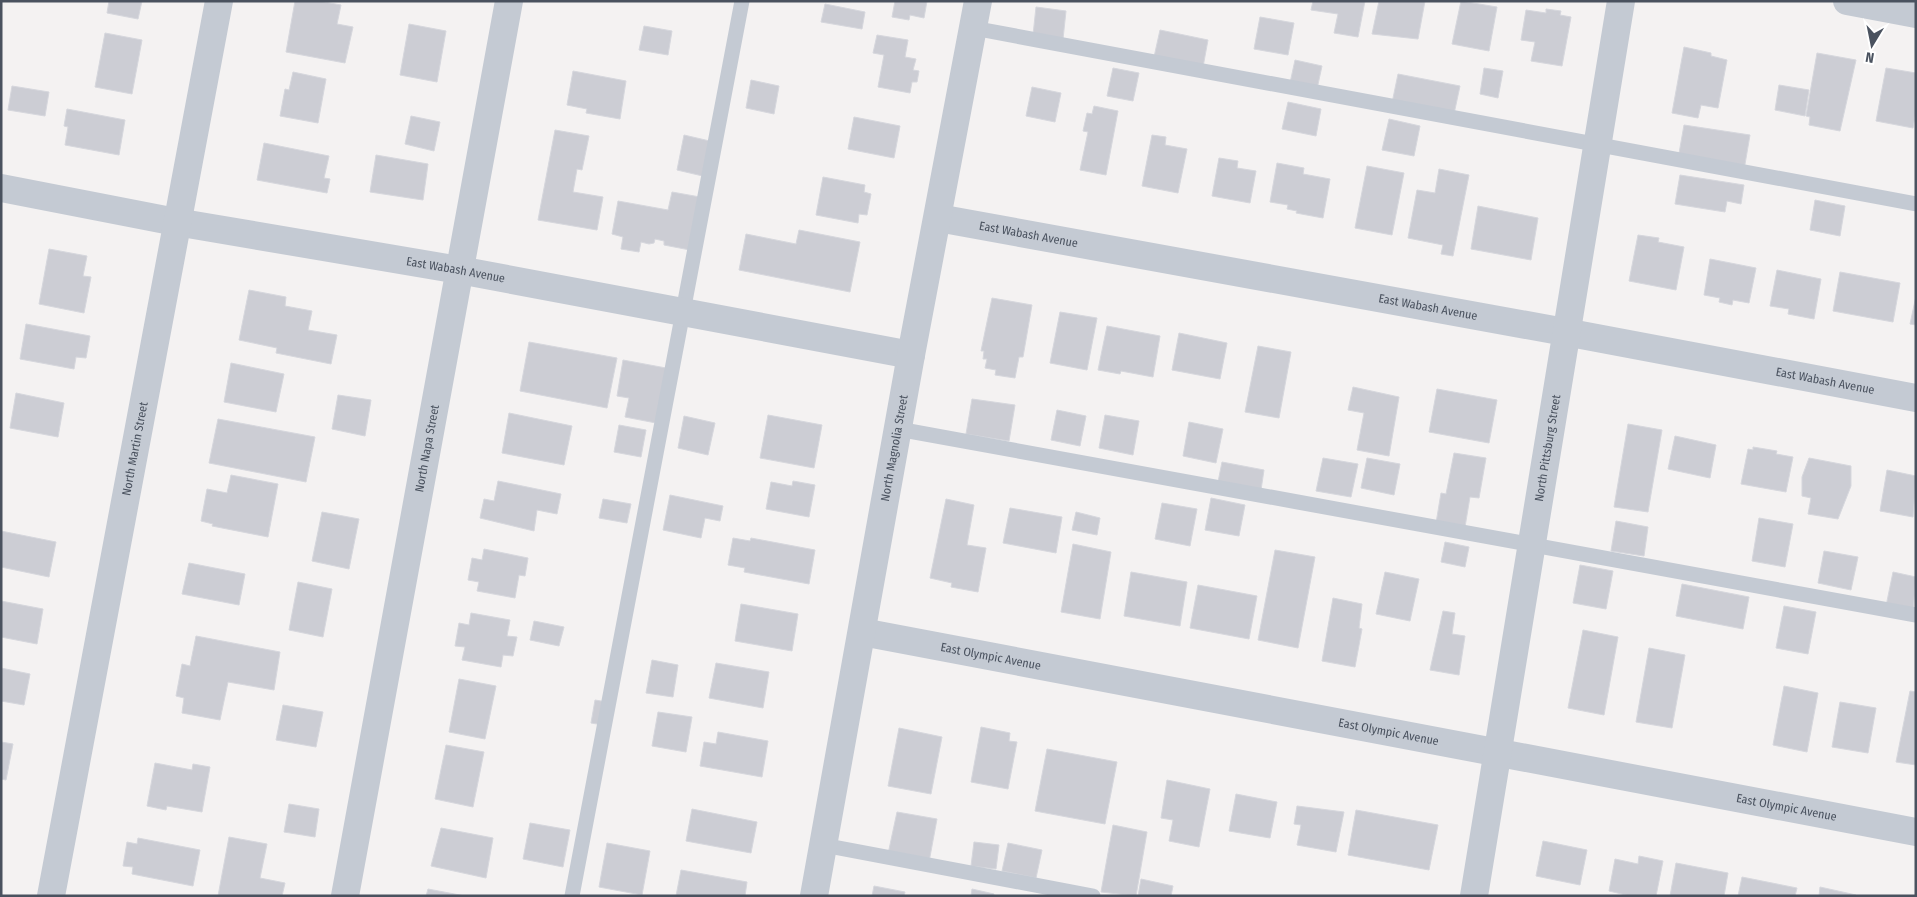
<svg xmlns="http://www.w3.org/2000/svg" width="1917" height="897" font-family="'Fira Sans Condensed',sans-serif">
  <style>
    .building { fill: #cccdd4; stroke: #d6d7dd }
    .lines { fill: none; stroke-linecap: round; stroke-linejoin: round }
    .service { stroke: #c4cad3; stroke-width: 15 }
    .minor { stroke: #c4cad3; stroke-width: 28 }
    .labels { text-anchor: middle; stroke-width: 4; stroke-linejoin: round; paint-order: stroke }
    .street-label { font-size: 12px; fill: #4a525f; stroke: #fff }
  </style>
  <rect width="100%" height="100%" fill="#f4f2f2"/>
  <path class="building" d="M109,1H142L138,19L107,13Z
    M295,1H319L341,5L337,24L353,27L345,63L286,52Z
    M895,1H927L924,18L910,15L909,20L892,17Z
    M1313,1H1365L1358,37L1334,33L1338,14L1311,10Z
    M1379,1H1425L1418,39L1372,34Z
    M1461,1L1497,7L1489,51L1452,44Z
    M825,4L865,12L862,29L821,22Z
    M1036,7L1066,11L1063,39L1033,35Z
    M1546,9L1561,11L1560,15L1571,17L1562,66L1531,61L1535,42L1521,40L1526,10L1546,13Z
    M1260,17L1294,23L1288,55L1254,49Z
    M409,24L446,31L437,82L400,75Z
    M644,26L672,31L668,55L639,50Z
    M1160,30L1208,40L1203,67L1154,57Z
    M105,33L142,40L132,94L95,87Z
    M877,35L908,40L905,57L916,59L913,70L919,71L917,82H912L910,93L878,87L884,55L873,53Z
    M1684,47L1711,53V56L1727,60L1718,108L1701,105L1698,118L1672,113Z
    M1817,53L1856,60L1840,131L1809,125L1810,117L1806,116Z
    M1295,60L1322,66L1317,89L1290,83Z
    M1113,68L1139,73L1133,101L1107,96Z
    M1484,68L1503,71L1498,98L1480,94Z
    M1886,68L1916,73V111L1913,128L1876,121Z
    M573,71L626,81L620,119L586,113L587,109L567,105Z
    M293,72L326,79L318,123L280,116L285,89L289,90Z
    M1398,74L1460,86L1454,114L1392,103Z
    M751,80L779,86L774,114L746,108Z
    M1779,85L1809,90L1805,116L1775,110Z
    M12,86L49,92L45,116L8,110Z
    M1032,87L1061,93L1055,122L1026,116Z
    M1288,102L1321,109L1316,136L1282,129Z
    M1094,106L1118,111L1106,175L1080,170L1088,132L1083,131L1087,113L1092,114Z
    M67,109L125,120L119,155L65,145L68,127L64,126Z
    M411,116L440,122L434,151L405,144Z
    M854,117L900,126L894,158L848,149Z
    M1389,119L1420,126L1414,156L1382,150Z
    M1684,125L1750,135L1744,170L1678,159Z
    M555,130L589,136L582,170L577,169L573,192L603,197L597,230L538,220Z
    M684,135L714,142L707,177L677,170Z
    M1152,135L1166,137L1165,145L1187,149L1178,193L1142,186Z
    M264,143L329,156L324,178L330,179L327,193L257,180Z
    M376,155L428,164L423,200L370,192Z
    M1219,158L1238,161L1237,168L1256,171L1250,203L1212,196Z
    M1277,163L1304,168L1303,174L1330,179L1323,218L1296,213L1297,211L1287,209L1288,205L1270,202Z
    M1367,166L1404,173L1392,235L1355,228Z
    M1439,169L1469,175L1453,256L1441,254L1443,245L1408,238L1417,190L1435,193Z
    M1680,175L1744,185L1741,204L1727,201L1725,212L1675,204Z
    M823,177L865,185L864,192L871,194L867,215L859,214L858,223L816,215Z
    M672,192L700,197L690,250L664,245V241L655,239L654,243L649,244L641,242L639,252L621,249L623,237L612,234L618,201L668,210Z
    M1815,200L1845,206L1840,236L1810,230Z
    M1478,206L1538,218L1531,260L1471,249Z
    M799,230L860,242L850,292L739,270L746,234L796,244Z
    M1638,235L1659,238L1658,242L1684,247L1676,290L1629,281Z
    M49,249L87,256L83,276L91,277L84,313L39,304Z
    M1710,259L1756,268L1749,303L1733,300L1732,305L1719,302L1720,298L1704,295Z
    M1777,270L1821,279L1814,319L1788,314L1789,309L1770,306Z
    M1840,272L1900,283L1893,322L1833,311Z
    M249,290L286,297L285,306L312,311L308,330L337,335L331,364L276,353L277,348L239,340Z
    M1916,296V325L1910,324Z
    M992,298L1032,305L1023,357H1019L1015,378L995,375L996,370L985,368L987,359H983L984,351H981Z
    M1060,312L1097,318L1087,370L1050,363Z
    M26,324L90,336L86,358L76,357L74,369L20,359Z
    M1107,326L1160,336L1153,377L1121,371L1120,374L1098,370Z
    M1179,333L1227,343L1220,379L1172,370Z
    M529,342L617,358L607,408L520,391Z
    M1258,346L1291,352L1279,418L1245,412Z
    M623,360L666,368L656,423L625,417L629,398L617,396Z
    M231,363L284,374L276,412L224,402Z
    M1353,387L1399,397L1389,456L1357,450L1364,413L1348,410Z
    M1437,389L1497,400L1489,443L1429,432Z
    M16,393L64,403L58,437L10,428Z
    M338,395L371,400L365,436L332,429Z
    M972,399L1015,405L1009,441L966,434Z
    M1057,410L1086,416L1080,446L1051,440Z
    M509,413L572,426L564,465L502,453Z
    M768,415L822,425L814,468L760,458Z
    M1105,415L1139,421L1133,455L1099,448Z
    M684,416L715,423L708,455L678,448Z
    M218,419L315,437L306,482L209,463Z
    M1189,422L1223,429L1216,463L1183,456Z
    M1628,424L1662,430L1648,512L1614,507Z
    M619,425L646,430L641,457L614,452Z
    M1675,436L1716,445L1710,478L1668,469Z
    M1753,447L1777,451L1776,454L1793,457L1786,492L1741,484L1748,449L1753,450Z
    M1454,453L1486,458L1479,498L1470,497L1465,527L1436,523L1441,493L1446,494Z
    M1323,458L1358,464L1351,497L1316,491Z
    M1367,458L1400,464L1394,495L1361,488Z
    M1809,458L1851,466V486L1838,519L1808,514L1811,498L1802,496V477Z
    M1222,462L1264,470L1261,490L1218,482Z
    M1887,470L1916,476L1913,517L1880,511Z
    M231,475L278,484L268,537L212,526L213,524L201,521L207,489L227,493Z
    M498,481L561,494L557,514L537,510L534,531L480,518L484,499L494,501Z
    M793,481L815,485L809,517L766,509L771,482L792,486Z
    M670,495L723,506L720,521L705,518L701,538L663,530Z
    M1211,498L1245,505L1239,536L1205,530Z
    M603,499L631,504L627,523L599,518Z
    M946,499L974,505L967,545L986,548L978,592L951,587L952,583L930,578Z
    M1162,503L1197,509L1190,546L1155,539Z
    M1010,508L1062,517L1056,553L1003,543Z
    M322,512L359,519L349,569L312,561Z
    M1076,512L1100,518L1097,535L1072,530Z
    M1759,518L1793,524L1785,567L1752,561Z
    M1616,521L1648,527L1644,556L1611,551Z
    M1,531L56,542L49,577L1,567Z
    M733,538L750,541L751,538L815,550L809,584L744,572L745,568L728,565Z
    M1445,542L1469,547L1465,567L1441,562Z
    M1073,544L1111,552L1100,619L1061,612Z
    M484,549L528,558L525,576L519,575L515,598L477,591L479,582L468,580L472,558L482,560Z
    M1275,550L1315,557L1298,648L1258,640Z
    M1824,551L1858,557L1851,590L1818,583Z
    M189,563L245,574L239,605L182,594Z
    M1580,565L1613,571L1606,609L1573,603Z
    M1131,572L1187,582L1180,626L1124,616Z
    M1385,572L1419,579L1410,621L1376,614Z
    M1893,572L1916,577L1913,611L1886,606Z
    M298,582L332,589L323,637L289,630Z
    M1682,584L1749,597L1743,629L1676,616Z
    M1198,585L1257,596L1249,639L1190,628Z
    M1333,598L1362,604L1359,628L1362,629L1355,667L1322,661Z
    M1,601L43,609L37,644L1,637Z
    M741,604L798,614L792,651L735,641Z
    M1784,606L1816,612L1808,654L1776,648Z
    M1443,611L1455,613L1452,634L1465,636L1459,675L1430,670Z
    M471,613L510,620L507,636L517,637L513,656L503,655L501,667L462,660L465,647L455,646L459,623L469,625Z
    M534,621L564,627L559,646L530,640Z
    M1583,630L1618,637L1604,715L1568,708Z
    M196,636L280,652L274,690L228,682L220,720L182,713L184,698L176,696L182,664L190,666Z
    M1649,648L1685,655L1672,728L1636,722Z
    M652,660L678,665L673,697L646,693Z
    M716,663L769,672L763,708L709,698Z
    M1,668L30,674L24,705L1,701Z
    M459,679L496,686L485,739L449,732Z
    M1784,686L1818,693L1807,752L1773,745Z
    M1910,691L1916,692V765L1896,762Z
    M595,700L607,702L603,725L591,723Z
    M1840,702L1876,708L1868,753L1832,747Z
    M283,705L323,712L316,747L276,740Z
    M658,712L692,717L686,752L652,746Z
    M981,727L1010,733L1009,741L1017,742L1008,789L971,782Z
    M899,728L942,737L931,794L888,786Z
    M718,732L768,741L762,777L700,766L704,742L716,744Z
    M1,742L13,744L6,780L1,779Z
    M446,745L484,752L473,807L435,799Z
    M1047,749L1117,762L1105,824L1035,811Z
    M155,763L192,770L193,764L210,767L202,812L167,806L166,810L147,806Z
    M1167,780L1210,789L1199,847L1169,841L1173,820L1161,818Z
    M1236,794L1277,802L1270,838L1229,831Z
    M289,804L319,809L315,837L284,832Z
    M1297,806L1344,812L1336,852L1297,845L1301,825L1294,824Z
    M692,809L757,822L751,853L686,841Z
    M1356,810L1438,825L1429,870L1348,855Z
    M897,812L937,819L929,862L888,854Z
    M530,823L570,830L563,867L523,859Z
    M1113,825L1147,832L1136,896L1101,892Z
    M441,828L493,838L486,878L431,866Z
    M229,837L267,844L260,878L285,883L282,896H218Z
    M138,838L200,850L193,886L132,874L133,867L123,866L127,842L137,844Z
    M1543,841L1587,850L1580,885L1536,876Z
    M974,842L999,845L996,869L971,866Z
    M607,843L650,851L642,895L599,887Z
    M1008,843L1042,850L1036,878L1002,871Z
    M1639,856L1663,861L1656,896H1630L1609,891L1615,859L1638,864Z
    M1676,863L1728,873L1724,896H1670Z
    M681,870L747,882L745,896H676Z
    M1742,877L1797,888L1795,896H1738Z
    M1141,879L1173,886L1171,896H1138Z
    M874,886L905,892L904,896H872Z
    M1820,887L1856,895V896H1819Z
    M428,889L465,896H426Z
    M972,889L994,894V896H971Z"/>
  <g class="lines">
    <path class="service" d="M973,28L1916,204
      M898,429L1916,615
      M823,845L1093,896
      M572,896L742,1"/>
    <g class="minor">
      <path d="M1847,1L1916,14"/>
      <path id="s1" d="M1,188L176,222L459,270L911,355"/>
      <path id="s2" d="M938,218L1565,332L1916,398"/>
      <path id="s3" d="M862,632L1916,832"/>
      <path id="s4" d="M51,896L219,1"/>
      <path id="s5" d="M345,896L509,1"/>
      <path id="s6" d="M814,896L911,355L978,1"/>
      <path id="s7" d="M1474,896L1621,1"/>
    </g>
  </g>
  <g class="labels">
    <g class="street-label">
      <text dy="4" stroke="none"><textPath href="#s2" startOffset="92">East Wabash Avenue</textPath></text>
      <text dy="4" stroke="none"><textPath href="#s1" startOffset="462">East Wabash Avenue</textPath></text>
      <text dy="4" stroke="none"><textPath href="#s2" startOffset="498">East Wabash Avenue</textPath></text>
      <text dy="4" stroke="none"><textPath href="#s2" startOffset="902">East Wabash Avenue</textPath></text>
      <text dy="4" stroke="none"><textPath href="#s4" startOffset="455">North Martin Street</textPath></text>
      <text dy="4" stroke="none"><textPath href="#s5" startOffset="455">North Napa Street</textPath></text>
      <text dy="4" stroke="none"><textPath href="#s6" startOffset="455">North Magnolia Street</textPath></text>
      <text dy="4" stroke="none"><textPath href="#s7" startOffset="454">North Pittsburg Street</textPath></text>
      <text dy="4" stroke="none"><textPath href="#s3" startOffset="131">East Olympic Avenue</textPath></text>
      <text dy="4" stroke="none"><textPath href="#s3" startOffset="536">East Olympic Avenue</textPath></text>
      <text dy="4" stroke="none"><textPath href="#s3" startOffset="941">East Olympic Avenue</textPath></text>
    </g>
  </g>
  <rect width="1917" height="897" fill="none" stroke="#4a525f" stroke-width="5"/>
  <g transform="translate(1872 45) rotate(190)" stroke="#ffffff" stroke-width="4" paint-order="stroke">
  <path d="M0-4L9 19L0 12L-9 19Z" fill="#4a525f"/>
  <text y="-8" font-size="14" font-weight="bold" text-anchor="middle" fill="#4a525f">N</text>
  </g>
</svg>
